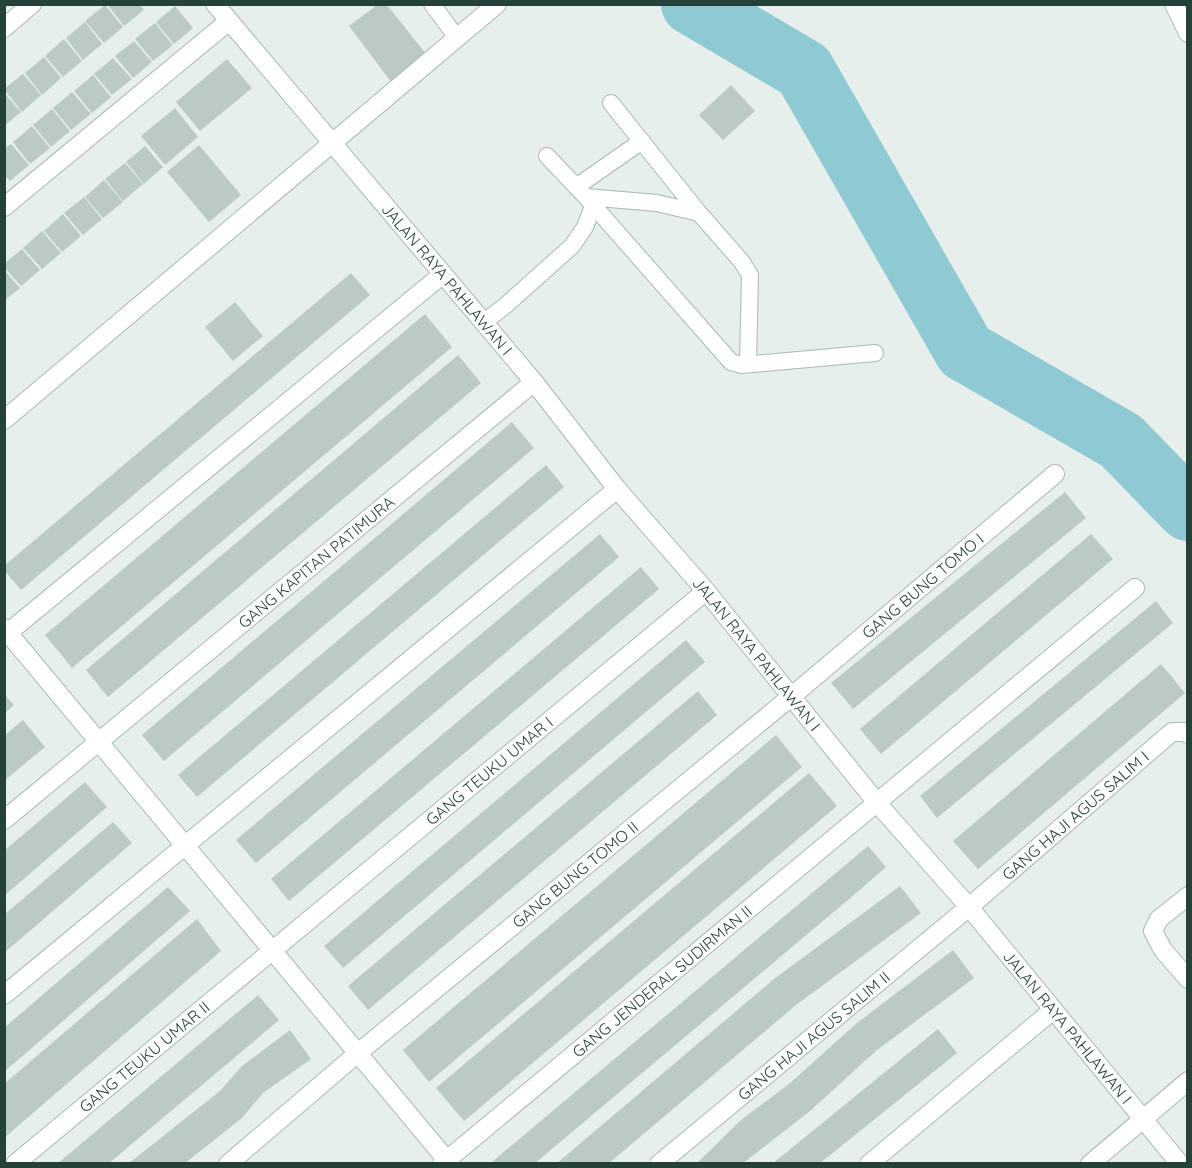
<svg xmlns="http://www.w3.org/2000/svg" width="1192" height="1168" font-family="Quicksand,sans-serif">
  <style>
    .lines { fill: none; stroke-linecap: round; stroke-linejoin: round }
    .river { stroke: #8ec9d4; stroke-width: 62 }
    .building { fill: #bbcac4 }
    .lane-casing { stroke: #a8b8b2; stroke-width: 18 }
    .street-casing { stroke: #a8b8b2; stroke-width: 20 }
    .lane { stroke: #fff; stroke-width: 16 }
    .street { stroke: #fff; stroke-width: 18 }
    .labels { text-anchor: middle; stroke-width: 6; stroke-linejoin: round; paint-order: stroke }
    .street-label { font-size: 16px; fill: #24423a; stroke: #f7fbf9 }
  </style>
  <rect width="100%" height="100%" fill="#e6efeb"/>
  <g class="lines">
    <path class="river" d="M692,4L804,70L965,351L1121,441L1188,510"/>
  </g>
  <path class="building" d="M107,4H139L144,10L124,26Z
    M105,5L123,27L104,43L85,21Z
    M377,5H387L430,59L395,87L349,26Z
    M175,6L193,28L174,44L156,22Z
    M85,22L102,44L83,60L66,38Z
    M155,23L173,45L153,61L135,39Z
    M64,39L82,61L63,77L45,56Z
    M134,41L152,62L133,78L115,56Z
    M44,57L61,78L42,95L25,73Z
    M113,58L132,79L112,95L94,74Z
    M227,59L252,88L200,131L176,102Z
    M23,74L41,95L22,112L4,89Z
    M93,75L111,97L92,113L74,91Z
    M731,85L755,111L723,140L699,115Z
    M72,92L91,114L71,130L53,108Z
    M4,93L21,112L4,126Z
    M175,108L198,137L165,165L141,136Z
    M52,109L70,131L51,147L33,125Z
    M32,126L50,148L30,164L13,142Z
    M11,144L29,165L10,181L4,175V149Z
    M199,145L241,195L209,222L167,172Z
    M145,146L163,167L144,184L126,162Z
    M125,163L143,184L123,201L105,179Z
    M104,180L123,202L103,218L85,197Z
    M84,197L102,219L83,235L64,213Z
    M63,214L81,236L62,252L44,231Z
    M42,231L61,253L42,269L23,248Z
    M22,249L40,270L21,286L4,267V264Z
    M4,270L20,288L4,301Z
    M351,273L370,295L21,590L4,570V566Z
    M235,302L263,336L233,361L205,327Z
    M425,314L452,347L72,668L45,635Z
    M458,355L481,383L108,697L86,670Z
    M512,422L534,448L164,761L142,735Z
    M546,465L564,487L197,797L178,775Z
    M1065,492L1086,518L853,709L831,683Z
    M600,534L619,557L256,863L236,840Z
    M1091,534L1113,559L881,754L860,729Z
    M641,567L659,589L289,901L271,879Z
    M1156,601L1173,623L937,818L920,796Z
    M686,640L705,662L343,968L324,946Z
    M1161,664L1185,693L978,869L953,841Z
    M698,691L717,715L368,1010L348,986Z
    M4,694L14,705L4,714Z
    M23,720L45,747L4,781V736Z
    M776,735L802,767L429,1082L403,1050Z
    M809,773L837,806L464,1121L436,1088Z
    M85,782L107,807L4,896V851Z
    M113,822L132,843L4,953V915Z
    M868,846L886,867L861,889L534,1164H495L493,1161Z
    M900,886L921,913L796,1005L608,1164H556L774,979Z
    M168,887L190,911L4,1072V1028Z
    M197,919L221,951L4,1138V1084Z
    M953,950L974,978L877,1050L810,1111L742,1164H696L741,1120L789,1084L857,1023Z
    M258,995L279,1020L233,1059L108,1164H57Z
    M938,1029L957,1053L819,1164H772Z
    M290,1030L311,1059L263,1093L242,1118L184,1164H128L220,1091L242,1066Z"/>
  <g class="lines">
    <g class="lane-casing">
      <path id="lane" d="M432,4L457,38
        M611,103L699,213L742,262L750,275L748,363
        M547,156L586,197L731,362L742,365L875,353
        M576,187L642,141
        M586,197L657,203L699,213
        M483,323L506,305L572,246L585,227L593,206"/>
    </g>
    <g class="street-casing">
      <g id="street">
        <path id="s1" d="M215,4L534,382L617,489L706,591L878,804L969,907L1180,1164"/>
        <path d="M1174,4L1188,33"/>
        <path d="M4,28L32,4"/>
        <path d="M4,207L229,21"/>
        <path d="M4,420L497,4"/>
        <path d="M4,628L450,1164"/>
        <path d="M4,636L443,274"/>
        <path id="s2" d="M4,820L534,382"/>
        <path d="M1188,896L1159,919L1153,931L1163,950L1188,979"/>
        <path d="M4,995L617,489"/>
        <path id="s3" d="M15,1164L706,591"/>
        <path id="s4" d="M228,1164L358,1053L792,696L1055,474"/>
        <path id="s5" d="M442,1164L1135,588"/>
        <path id="s6" d="M659,1164L969,907L1172,732H1185L1188,734"/>
        <path d="M869,1164L1053,1010"/>
        <path d="M1090,1164L1188,1081"/>
      </g>
    </g>
    <use href="#lane" class="lane"/>
    <use href="#street" class="street"/>
  </g>
  <g class="labels">
    <g class="street-label">
      <text dy="6" stroke="none"><textPath href="#s1" startOffset="360">JALAN RAYA PAHLAWAN I</textPath></text>
      <text dy="6" stroke="none"><textPath href="#s2" startOffset="405">GANG KAPITAN PATIMURA</textPath></text>
      <text dy="6" stroke="none"><textPath href="#s4" startOffset="904">GANG BUNG TOMO I</textPath></text>
      <text dy="6" stroke="none"><textPath href="#s1" startOffset="846">JALAN RAYA PAHLAWAN I</textPath></text>
      <text dy="6" stroke="none"><textPath href="#s3" startOffset="616">GANG TEUKU UMAR I</textPath></text>
      <text dy="6" stroke="none"><textPath href="#s6" startOffset="543">GANG HAJI AGUS SALIM I</textPath></text>
      <text dy="6" stroke="none"><textPath href="#s4" startOffset="452">GANG BUNG TOMO II</textPath></text>
      <text dy="6" stroke="none"><textPath href="#s5" startOffset="286">GANG JENDERAL SUDIRMAN II</textPath></text>
      <text dy="6" stroke="none"><textPath href="#s1" startOffset="1332">JALAN RAYA PAHLAWAN I</textPath></text>
      <text dy="6" stroke="none"><textPath href="#s6" startOffset="201">GANG HAJI AGUS SALIM II</textPath></text>
      <text dy="6" stroke="none"><textPath href="#s3" startOffset="168">GANG TEUKU UMAR II</textPath></text>
    </g>
  </g>
  <rect width="1192" height="1168" fill="none" stroke="#24423a" stroke-width="12"/>
</svg>
